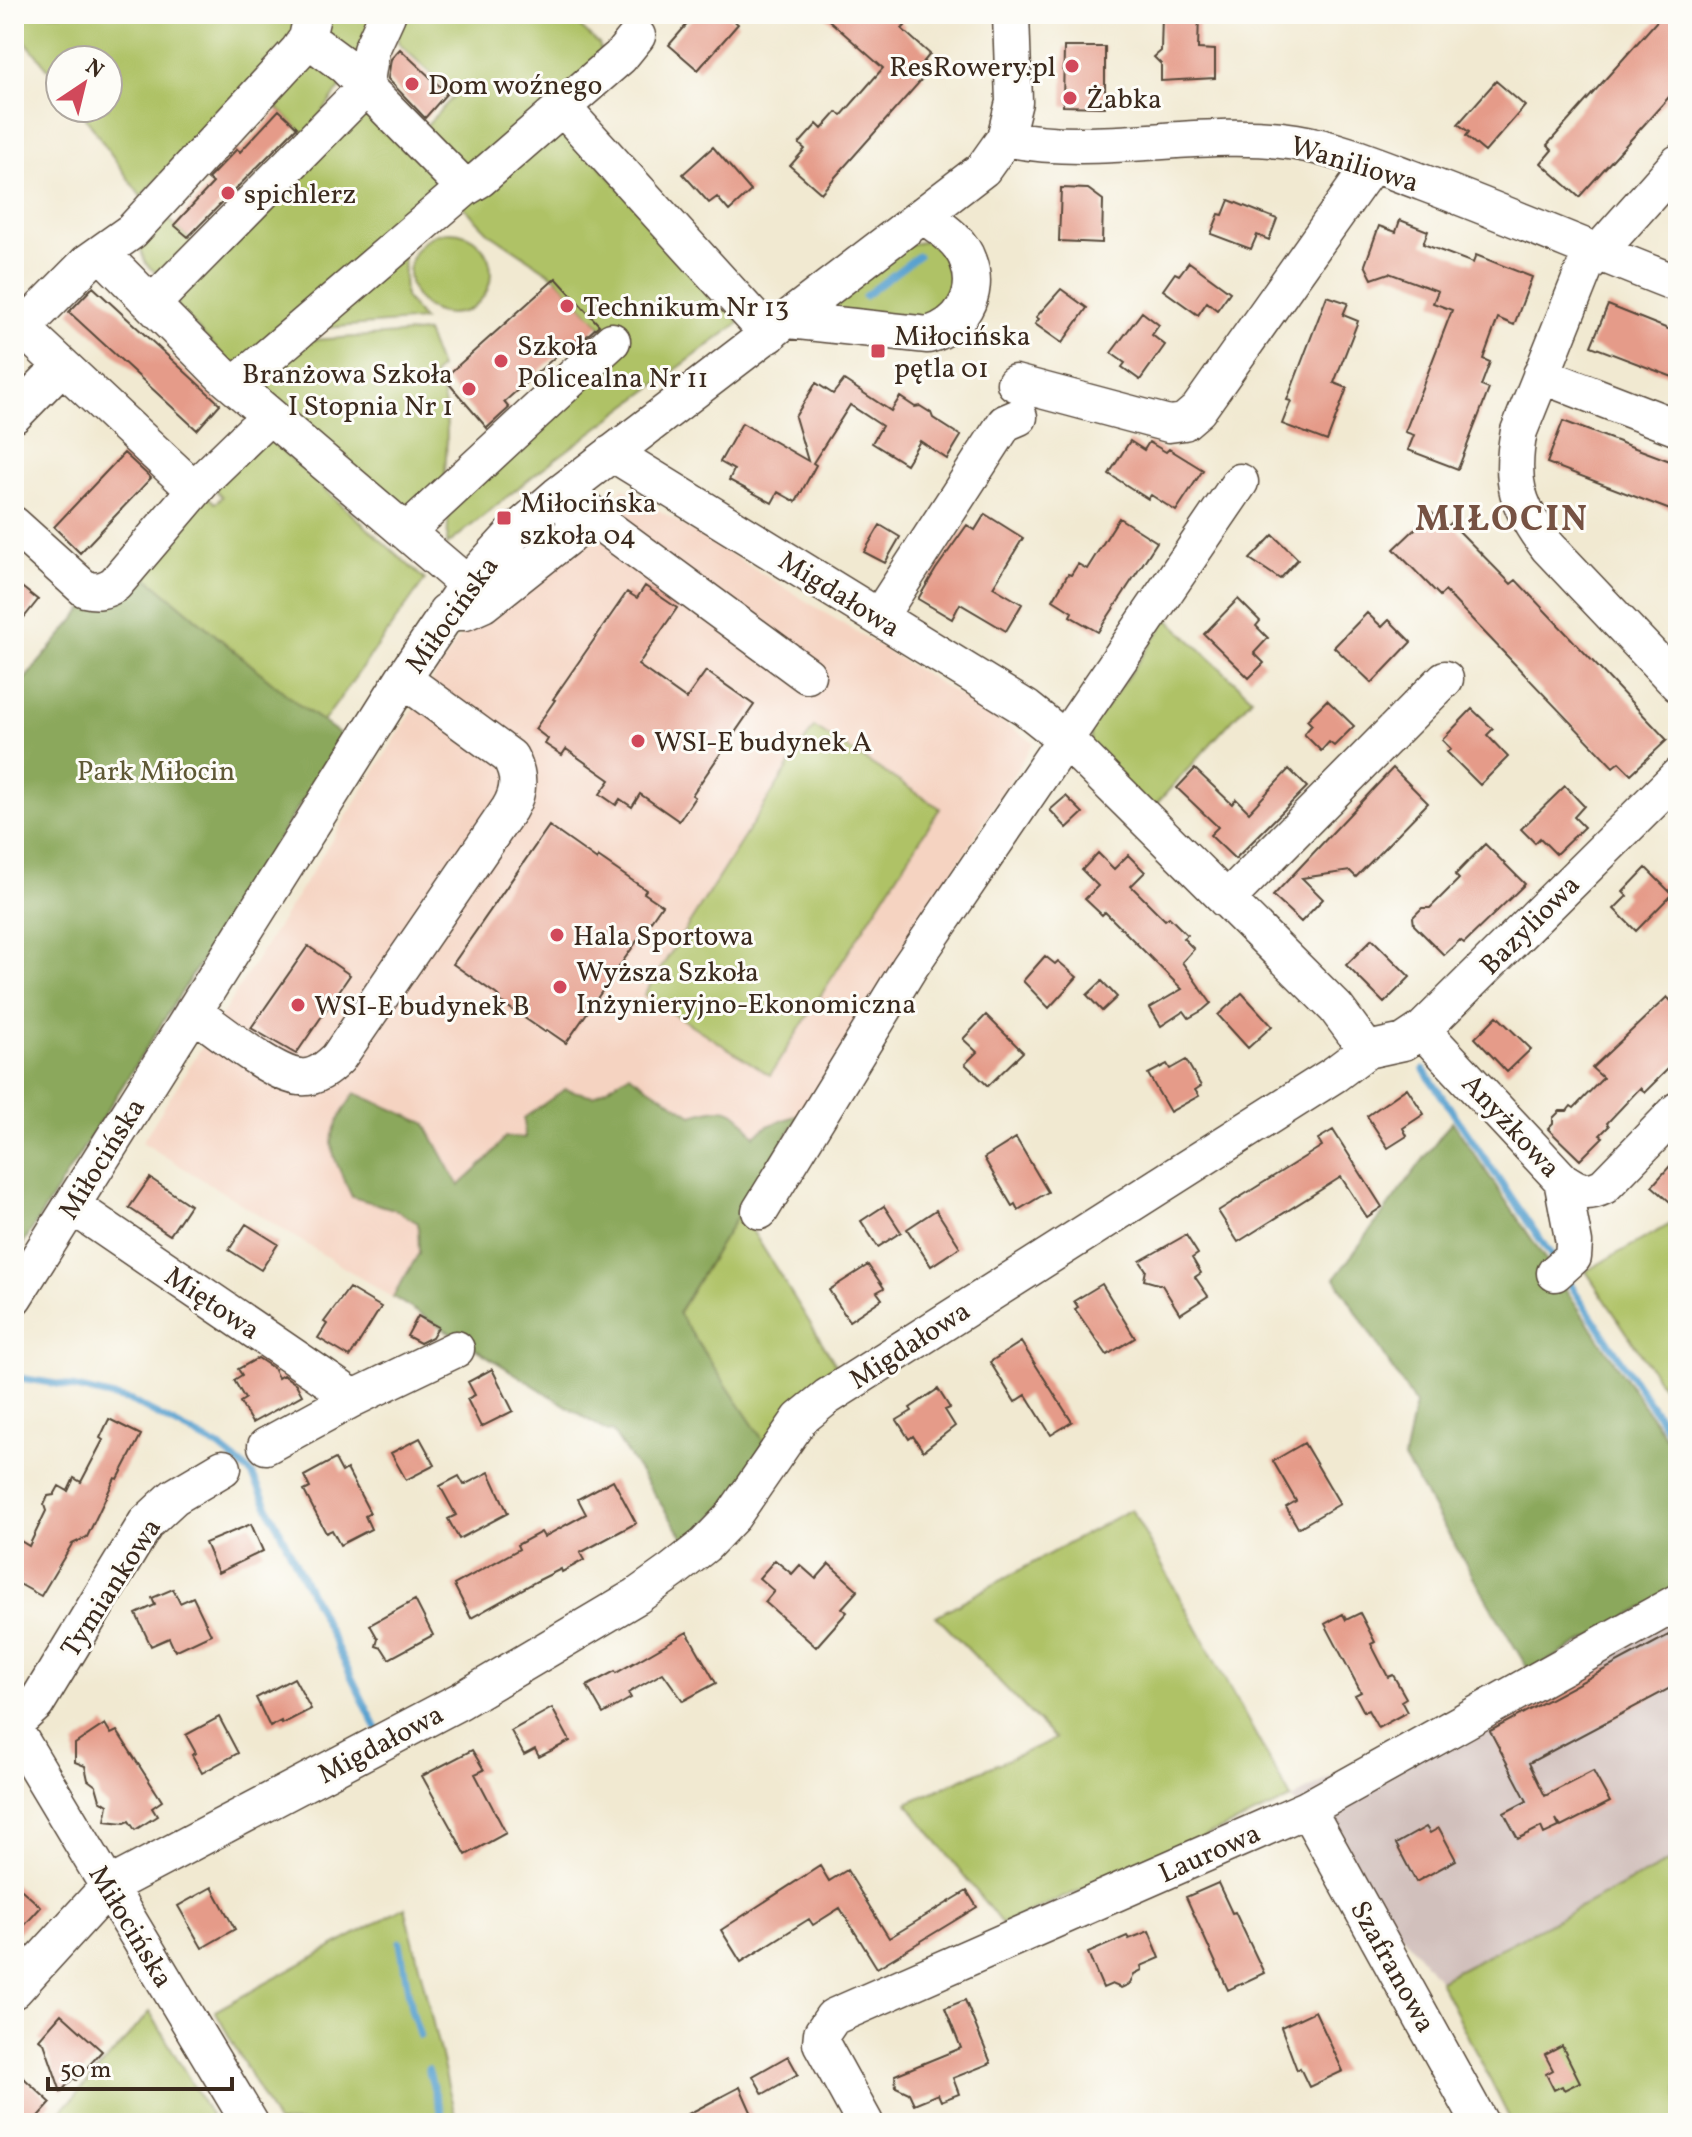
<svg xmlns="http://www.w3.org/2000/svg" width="1692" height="2137" font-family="Vollkorn,serif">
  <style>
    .built { fill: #f5d3c1 }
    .industrial { fill: #d1c0bc }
    .green { fill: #afc266; stroke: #757642; stroke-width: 2 }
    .forest { fill: #8ba85b; stroke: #63693c; stroke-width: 2 }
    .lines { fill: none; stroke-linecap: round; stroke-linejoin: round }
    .stream { stroke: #58a1cf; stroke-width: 7 }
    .building { fill: #e59b89 }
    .minor-casing { stroke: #564739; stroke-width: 39 }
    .minor { stroke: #fff; stroke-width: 36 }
    .poi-dot { fill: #d1495b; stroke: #fdfcf7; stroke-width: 3 }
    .labels { text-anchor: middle; stroke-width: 6; stroke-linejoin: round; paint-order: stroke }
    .poi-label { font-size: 28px; fill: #3b2a1e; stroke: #fdfcf7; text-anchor: start }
    .street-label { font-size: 28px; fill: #3b2a1e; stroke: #fdfcf7 }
    .park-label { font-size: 28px; fill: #5e5834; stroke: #fdfcf7 }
    .district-label { font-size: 36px; font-weight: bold; letter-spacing: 2px; fill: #765243; stroke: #fdfcf7 }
  </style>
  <rect width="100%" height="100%" fill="#fdfcf7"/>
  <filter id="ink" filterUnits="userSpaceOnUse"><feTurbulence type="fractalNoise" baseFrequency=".0125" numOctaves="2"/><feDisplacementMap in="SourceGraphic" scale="16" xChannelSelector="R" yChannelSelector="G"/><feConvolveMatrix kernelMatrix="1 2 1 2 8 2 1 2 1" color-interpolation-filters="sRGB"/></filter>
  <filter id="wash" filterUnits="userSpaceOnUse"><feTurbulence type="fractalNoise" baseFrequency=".006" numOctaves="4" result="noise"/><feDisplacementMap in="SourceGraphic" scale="32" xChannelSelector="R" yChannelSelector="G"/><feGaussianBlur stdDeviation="1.8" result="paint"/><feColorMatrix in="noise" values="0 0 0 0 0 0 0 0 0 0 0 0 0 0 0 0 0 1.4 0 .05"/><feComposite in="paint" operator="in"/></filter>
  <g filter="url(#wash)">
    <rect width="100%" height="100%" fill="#f1e9d1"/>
    <path class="built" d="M623,488L1034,742L678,1313L687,1543L612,1430L608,1432L142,1142L460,636L588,537Z"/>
    <path class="industrial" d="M1678,1589V1857L1439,1980L1291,1799Z"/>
    <path class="green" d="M14,14H305L302,27L141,197L79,108H108V60H60V84L14,27Z
      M321,14H379L360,76L317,34Z
      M403,14H566L599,44L603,57L475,172L417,135L455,95L398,43V21Z
      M318,59L346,80L305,135L269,100L309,64Z
      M365,105L451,188L236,370L178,307V297Z
      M563,125L740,322L538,472L447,545L449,503L605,331L555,277L488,232L461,204Z
      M168,219L196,245L164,276C146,269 142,260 140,243L160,221Z
      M409 273a41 41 0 1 1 82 0a41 41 0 1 1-82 0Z
      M927,241C952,245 953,268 956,289L943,306L928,316L915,318L838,311L834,302L911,244Z
      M403,253L405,297L423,320L313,329Z
      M426,332L440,368L434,375C453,406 446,452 444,486L412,516L264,392L262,385L299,341Z
      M260,441L272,442L425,580L323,722L299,705L285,722L137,569L207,496L215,503L222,497L215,489Z
      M1168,619L1252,698L1150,811L1091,751V729Z
      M814,727L940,808L770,1075L644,995Z
      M740,1211L838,1368L792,1410L765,1443L678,1314Z
      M1678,1220V1410L1586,1271Z
      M1131,1509L1291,1799L1002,1924L907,1803L1055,1739L936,1616Z
      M1678,1857V2123H1512L1439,1980Z
      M405,1907L457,2123H277L215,2011Z
      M150,2012L215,2123H51Z"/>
    <path class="forest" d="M137,569L299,705L343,736L14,1258V692L91,600Z
      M629,1074L692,1115C727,1105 734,1105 754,1136L768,1126L800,1114L678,1313L765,1443L740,1489L687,1543L612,1431L608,1432L393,1297L419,1253L418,1223L394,1209L352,1197C329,1146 321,1143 355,1093L425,1123L459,1186L488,1159L505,1137L525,1138L524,1118L565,1089L594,1096Z
      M1452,1121L1678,1456V1589L1529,1671L1404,1459L1415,1404L1335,1278Z"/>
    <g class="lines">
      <path class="stream" d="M865,296L918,256
        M1424,1070L1555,1261
        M1566,1278L1678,1446
        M14,1377L63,1385L131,1401L220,1448L252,1474L376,1727
        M400,1942L411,2009L420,2036
        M428,2069L444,2123"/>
    </g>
    <g id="blocks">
      <path class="building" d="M696,14H726L738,24L698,70L669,45Z
        M822,14H892L905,26L902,29L930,54L916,71L924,77L821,193L790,166L805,149L799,144L817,124L822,129L837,112L842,115L883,68Z
        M1162,14H1199L1198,49L1215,50V78L1161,81V64L1154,57L1161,51Z
        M1663,14H1678V87L1579,197L1541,163L1552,150L1547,145Z
        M1064,47H1105V107L1063,106Z
        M400,49L447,93L425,118L388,79L391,59Z
        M1496,81L1525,106L1485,152L1466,136L1469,132L1458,124Z
        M279,110L297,127L188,237L174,225L213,183L208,179L237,149L240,152Z
        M713,147L751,191L729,211L717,197L709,203L683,174Z
        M1061,188L1088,189L1103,200L1102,243L1059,241Z
        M1229,200L1277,219L1269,240L1257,235L1251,249L1211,234L1219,214L1223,215Z
        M1400,220L1428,231L1423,244L1473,263L1476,255L1532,277L1514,325L1498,318L1483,359L1490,362L1481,386L1489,389L1458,469L1408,450L1414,435L1405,432L1452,310L1433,303L1438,291L1389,273L1372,279L1365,265L1379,226L1396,232Z
        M1189,262L1230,292L1217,310L1207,302L1198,315L1163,290L1175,273L1179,275Z
        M556,278L599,325L577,345L573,341L504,402L509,408L487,428L444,378Z
        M93,287L220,404L197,430L69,312Z
        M1061,289L1087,308L1062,343L1035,324L1039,319L1036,317Z
        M1327,296L1348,303L1343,315L1358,321L1334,383L1347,388L1327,441L1282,424L1291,401L1287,400Z
        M1608,305L1678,333V379L1591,346Z
        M1142,312L1159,325L1152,335L1165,345L1140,380L1122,367L1125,363L1111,353Z
        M844,380L891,411L900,397L915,407L920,406L931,413L933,418L961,436L947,459L920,441L906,464L872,443L882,426L850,405L813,463L816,465L796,502L778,492L772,503L729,480L734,470L720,462L742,423L808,461L795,417L816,383L833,394Z
        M1563,421L1678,464V513L1547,463Z
        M1130,441L1144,450L1149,442L1166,452L1169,449L1203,470L1176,511L1151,495L1148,499L1109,474Z
        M124,453L151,478L80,553L54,527Z
        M1432,513L1446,528L1451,523L1511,584L1516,580L1667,740L1631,774L1619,762L1613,767L1445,591L1440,596L1394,549Z
        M985,514L1023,538L993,587L1022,604L1006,631L960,604L952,619L918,599L936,569L967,525L975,530Z
        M1119,518L1157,542L1098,632L1070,616L1072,612L1053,600L1068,574L1071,575L1078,564L1087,569Z
        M880,525L900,537L885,563L864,552Z
        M1273,535L1298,559L1280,579L1250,559Z
        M14,581L38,600L14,630Z
        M645,586L677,608L638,665L686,699L706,671L754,705L692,795L695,797L679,821L640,794L632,807L620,799L616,805L600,794L610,780L566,749L562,755L545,744L548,739L535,729L555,700L553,699L627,592L637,598Z
        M1238,599L1260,621L1256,626L1268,638L1254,653L1264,663L1249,678L1204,634Z
        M1367,613L1382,627L1389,620L1411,642L1372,683L1334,647Z
        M1327,700L1354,726L1334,746L1329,742L1321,751L1304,734L1312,725L1307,720Z
        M1472,709L1493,729L1487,735L1508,757L1480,785L1447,752L1451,749L1442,740Z
        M1393,768L1428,803L1356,877L1350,871L1302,878L1323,899L1301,922L1273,896Z
        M1195,769L1232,804L1236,799L1249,812L1289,769L1307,787L1235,859L1210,835L1218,827L1177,788Z
        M1565,786L1584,806L1574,817L1584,827L1556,854L1540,838L1535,843L1521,829Z
        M1066,796L1083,813L1067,828L1050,810Z
        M549,826L597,860L598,857L646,890L644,893L662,905L566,1043L547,1030L545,1032L498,1000L500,997L453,964Z
        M1485,844L1525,884L1464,943L1460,940L1444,955L1414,925L1413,917L1422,908H1430L1459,879L1455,875Z
        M1098,853L1114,869L1128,855L1145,872L1131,886L1165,920L1169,917L1187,935L1183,938L1194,949L1182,962L1211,1003L1203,1010L1189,1018L1184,1011L1161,1026L1150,1008L1182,989L1105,912L1102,915L1085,899L1098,886L1082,870Z
        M1646,868L1672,894L1636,931L1614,909L1627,896L1623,892Z
        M1372,939L1410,977L1384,1003L1346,965Z
        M308,946L350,975L296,1054L251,1028Z
        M1045,956L1055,964L1058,961L1077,977L1049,1008L1023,981Z
        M1102,981L1117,997L1102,1011L1087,995Z
        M1242,993L1272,1026L1248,1048L1218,1015Z
        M1667,997L1678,1008V1059L1645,1092L1640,1088L1607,1123L1609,1126L1600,1135L1603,1137L1580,1160L1548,1129L1553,1124V1118L1560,1111H1567L1571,1106L1574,1108L1603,1078L1592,1068Z
        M986,1015L1023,1052L988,1086L965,1064L977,1052L963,1039Z
        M1497,1016L1531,1049L1507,1072L1475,1038Z
        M1186,1060L1201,1086L1195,1090L1199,1096L1170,1112L1148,1074L1167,1064L1170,1069Z
        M1407,1088L1424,1114L1403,1128L1407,1136L1388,1148L1367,1116Z
        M1333,1130L1382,1207L1367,1217L1341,1177L1238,1242L1218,1211L1322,1146L1318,1139Z
        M1016,1138L1048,1192L1018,1210L1015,1204L1012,1206L984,1158Z
        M1678,1157V1209L1652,1186Z
        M150,1178L190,1205L170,1235L129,1208Z
        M884,1206L901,1232L878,1247L861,1221Z
        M936,1210L960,1247L931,1266L907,1229Z
        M246,1224L278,1244L261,1270L229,1250Z
        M1186,1235L1198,1254L1192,1258L1201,1273L1195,1277L1208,1296L1180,1314L1162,1285L1144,1280L1146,1270L1140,1261Z
        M868,1265L884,1288L877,1292L882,1299L849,1321L829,1290Z
        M1102,1284L1135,1338L1107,1355L1075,1309L1078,1307L1074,1301Z
        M349,1288L381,1307L350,1357L318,1338L327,1324L324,1322Z
        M418,1316L438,1327L432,1337L420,1343L407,1336Z
        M1021,1342L1072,1422L1051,1435L1026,1395L1015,1402L990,1362Z
        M258,1358L273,1368L278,1378L283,1375L296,1384L302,1395L252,1423L240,1402L245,1399L234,1380L242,1375L238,1369Z
        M492,1369L513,1411L481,1427L467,1399L475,1395L468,1382Z
        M938,1389L950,1408L945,1410L955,1426L923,1451L913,1436L909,1439L897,1420L912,1411L910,1408Z
        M109,1419L141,1435L118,1479L115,1478L87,1537L72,1544L41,1596L14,1581V1537L29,1546L46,1511L44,1505L48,1496L54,1495L59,1486L68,1491L74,1478L81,1482L103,1440L100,1438Z
        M420,1438L435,1465L406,1480L391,1453Z
        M1304,1443L1340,1504L1298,1528L1286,1507L1296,1501L1273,1461Z
        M335,1459L342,1472L347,1469L370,1513L365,1516L371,1529L340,1545L332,1530L326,1533L304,1491L310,1488L304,1476Z
        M489,1472L508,1513L459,1539L448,1519L456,1515L440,1486L459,1476L464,1485Z
        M613,1480L636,1523L580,1553L584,1560L562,1572L561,1569L537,1581L471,1618L454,1585L519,1549L517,1545L541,1532L544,1537L586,1514L578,1499Z
        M251,1524L263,1551L218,1573L205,1543Z
        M775,1560L792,1574L800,1565L816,1579L829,1564L858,1590L842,1608L847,1612L816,1647L765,1602L774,1591L759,1578Z
        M173,1589L180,1603L193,1597L211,1634L175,1651L169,1638L151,1646L136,1614L155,1605L152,1598Z
        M415,1600L433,1635L389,1659L382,1648L376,1646L378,1639L370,1625Z
        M1360,1613L1375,1642L1371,1644L1388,1677L1393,1675L1406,1698L1401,1701L1407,1712L1378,1728L1368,1710L1364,1712L1355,1695L1361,1692L1325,1624L1343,1614L1346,1620Z
        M1678,1630V1684L1529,1763L1545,1796L1593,1771L1610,1802L1561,1827L1556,1819L1559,1827L1544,1834L1541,1827L1518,1839L1504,1813L1527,1801L1490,1731Z
        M687,1632L716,1683L683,1701L663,1673L628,1693L631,1698L603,1714L587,1686L615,1671L616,1673Z
        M294,1678L311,1709L282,1724L281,1721L270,1727L256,1698Z
        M552,1708L570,1741L539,1757L535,1749L524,1755L511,1731Z
        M219,1717L238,1753L202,1773L192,1755L196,1753L186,1735Z
        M105,1724L111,1734L117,1731L162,1801L152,1808L157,1816L135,1830L129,1821L125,1823L105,1821L108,1805L100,1800L96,1786L88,1780L85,1766L75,1762V1744Z
        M472,1750L484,1770L475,1774L506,1833L466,1855L422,1776Z
        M1426,1827L1430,1833L1439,1828L1456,1860L1416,1882L1396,1844Z
        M820,1866L829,1881L847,1870L889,1938L967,1891L977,1907L877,1968L840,1908L813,1925L809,1919L741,1962L721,1930Z
        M14,1883L41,1907L14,1937Z
        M1218,1883L1232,1913L1235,1912L1264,1973L1228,1990L1186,1897Z
        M212,1887L235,1929L202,1948L178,1906Z
        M1149,1931L1160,1958L1141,1966L1142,1970L1134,1974L1130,1984L1121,1988L1112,1984L1103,1988L1088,1953L1127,1936L1129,1939Z
        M965,2000L991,2063L953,2078L959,2094L941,2101L938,2094L914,2104L909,2093L896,2087L895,2075L961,2048L945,2008Z
        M1315,2011L1343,2071L1309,2087L1300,2068L1297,2070L1281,2027Z
        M61,2014L102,2051L76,2080L73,2078L61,2092L44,2043L39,2039Z
        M1562,2046L1580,2082L1564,2090L1562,2086L1554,2090L1546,2074L1553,2070L1545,2055Z
        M788,2056L798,2074L763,2094L753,2076Z
        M14,2069L51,2103L33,2123H14Z
        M740,2087L756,2123H671Z"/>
    </g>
  </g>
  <g filter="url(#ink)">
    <use href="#blocks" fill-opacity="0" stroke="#564739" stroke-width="2"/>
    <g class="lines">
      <g class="minor-casing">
        <path id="minor" d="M307,38L345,66L465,188L480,179L620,57L637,36
          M562,107L769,335
          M1005,138C1100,158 1202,127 1296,142C1339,149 1383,168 1424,183C1509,215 1593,251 1678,284
          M1678,163L1585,267L1519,431C1509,481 1517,507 1548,547L1678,684
          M101,253L222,375L467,584
          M152,304L365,88L371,50L387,15
          M789,320L928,335C960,326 981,295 968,261C961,240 941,228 924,216
          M22,328L195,490
          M14,337L87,263L132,231L298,51L307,38L312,16
          M1541,375L1678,428
          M1015,383L1169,424L1184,422L1198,410L1372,164
          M235,385L465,188
          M14,415L62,366
          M612,453L1026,708L1065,739L1336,1008L1367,1050
          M566,489L599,522L807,675
          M14,525L85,589C97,592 104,591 115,584L206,477L269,416
          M406,532L612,341
          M446,612H465L483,604L570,535C581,519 569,507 558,495
          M879,617L1005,423L1019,417
          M1226,900L1445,679
          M193,1012C218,1029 273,1075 300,1077C315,1079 328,1068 338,1058L509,809C520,791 520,775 510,757L403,679
          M1422,1030L1562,1180C1578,1191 1586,1195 1604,1186L1678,1110
          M70,1208L87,1216L354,1398
          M760,1211L909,968L1240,482
          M1555,1273L1573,1257L1574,1243L1562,1180
          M14,1297L403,679L467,584L512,535L558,495L983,169L1005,138L1014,102L1011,14
          M266,1446L354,1398L456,1349
          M14,1724L36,1704L146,1523L174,1497L223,1468
          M14,1729L250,2123
          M1307,1809L1480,2123
          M14,1990L109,1886L460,1701L637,1596L672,1571L705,1545L733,1516L800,1419L827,1397L1335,1074L1367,1050L1404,1042L1422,1030L1678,776
          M865,2123L821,2043L822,2033L833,2017L1307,1809L1678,1602"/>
      </g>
      <use href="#minor" class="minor"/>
    </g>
  </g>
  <g class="poi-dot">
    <circle cx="1072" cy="66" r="8"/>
    <circle cx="412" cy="84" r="8"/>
    <circle cx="1070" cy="98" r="8"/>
    <circle cx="228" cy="193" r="8"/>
    <circle cx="567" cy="306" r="8"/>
    <rect x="870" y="343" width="16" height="16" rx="4"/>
    <circle cx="501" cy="361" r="8"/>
    <circle cx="469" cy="389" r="8"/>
    <rect x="496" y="510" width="16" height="16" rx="4"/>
    <circle cx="638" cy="741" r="8"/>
    <circle cx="557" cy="935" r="8"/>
    <circle cx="560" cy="987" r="8"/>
    <circle cx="298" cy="1005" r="8"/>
  </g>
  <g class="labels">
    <g class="poi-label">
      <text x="1056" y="76" text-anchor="end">ResRowery.pl</text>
      <text x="428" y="94">Dom woźnego</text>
      <text x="1086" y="108">Żabka</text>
      <text x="244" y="203">spichlerz</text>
      <text x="583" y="316">Technikum Nr 13</text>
      <text x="894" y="345">Miłocińska<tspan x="894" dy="32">pętla 01</tspan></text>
      <text x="517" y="355">Szkoła<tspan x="517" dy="32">Policealna Nr 11</tspan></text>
      <text x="453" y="383" text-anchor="end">Branżowa Szkoła<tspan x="453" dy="32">I Stopnia Nr 1</tspan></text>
      <text x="520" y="512">Miłocińska<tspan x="520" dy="32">szkoła 04</tspan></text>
      <text x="654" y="751">WSI-E budynek A</text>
      <text x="573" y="945">Hala Sportowa</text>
      <text x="576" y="981">Wyższa Szkoła<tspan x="576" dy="32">Inżynieryjno-Ekonomiczna</tspan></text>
      <text x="314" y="1015">WSI-E budynek B</text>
    </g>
    <g class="street-label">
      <text transform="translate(1355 163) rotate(17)" y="10">Waniliowa</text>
      <text transform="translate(840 593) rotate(32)" y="10">Migdałowa</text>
      <text transform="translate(451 614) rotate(-54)" y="10">Miłocińska</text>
      <text transform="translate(1529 924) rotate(-45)" y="10">Bazyliowa</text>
      <text transform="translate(1512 1125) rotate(47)" y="10">Anyżkowa</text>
      <text transform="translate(101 1158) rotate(-58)" y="10">Miłocińska</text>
      <text transform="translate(213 1302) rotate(34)" y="10">Miętowa</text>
      <text transform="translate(909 1344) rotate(-33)" y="10">Migdałowa</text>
      <text transform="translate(110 1587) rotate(-57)" y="10">Tymiankowa</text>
      <text transform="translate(380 1743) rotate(-28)" y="10">Migdałowa</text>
      <text transform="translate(1209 1852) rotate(-24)" y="10">Laurowa</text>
      <text transform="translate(132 1926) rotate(59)" y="10">Miłocińska</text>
      <text transform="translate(1394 1966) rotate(61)" y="10">Szafranowa</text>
    </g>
    <g class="park-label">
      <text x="156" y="780">Park Miłocin</text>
    </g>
    <g class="district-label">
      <text x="1502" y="530">MIŁOCIN</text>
    </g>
  </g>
  <rect width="1692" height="2137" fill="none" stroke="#fdfcf7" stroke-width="48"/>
  <g transform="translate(84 84) rotate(35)"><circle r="38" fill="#fdfcf7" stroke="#afa8a0" stroke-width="2"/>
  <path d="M0-6L14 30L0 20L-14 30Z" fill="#d1495b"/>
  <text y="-12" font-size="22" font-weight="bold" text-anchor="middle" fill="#3b2a1e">N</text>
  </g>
  <path d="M48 2077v12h184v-12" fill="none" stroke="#3b2a1e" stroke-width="4"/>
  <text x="60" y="2077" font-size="24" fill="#3b2a1e" stroke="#fdfcf7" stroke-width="6" paint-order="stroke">50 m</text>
</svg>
